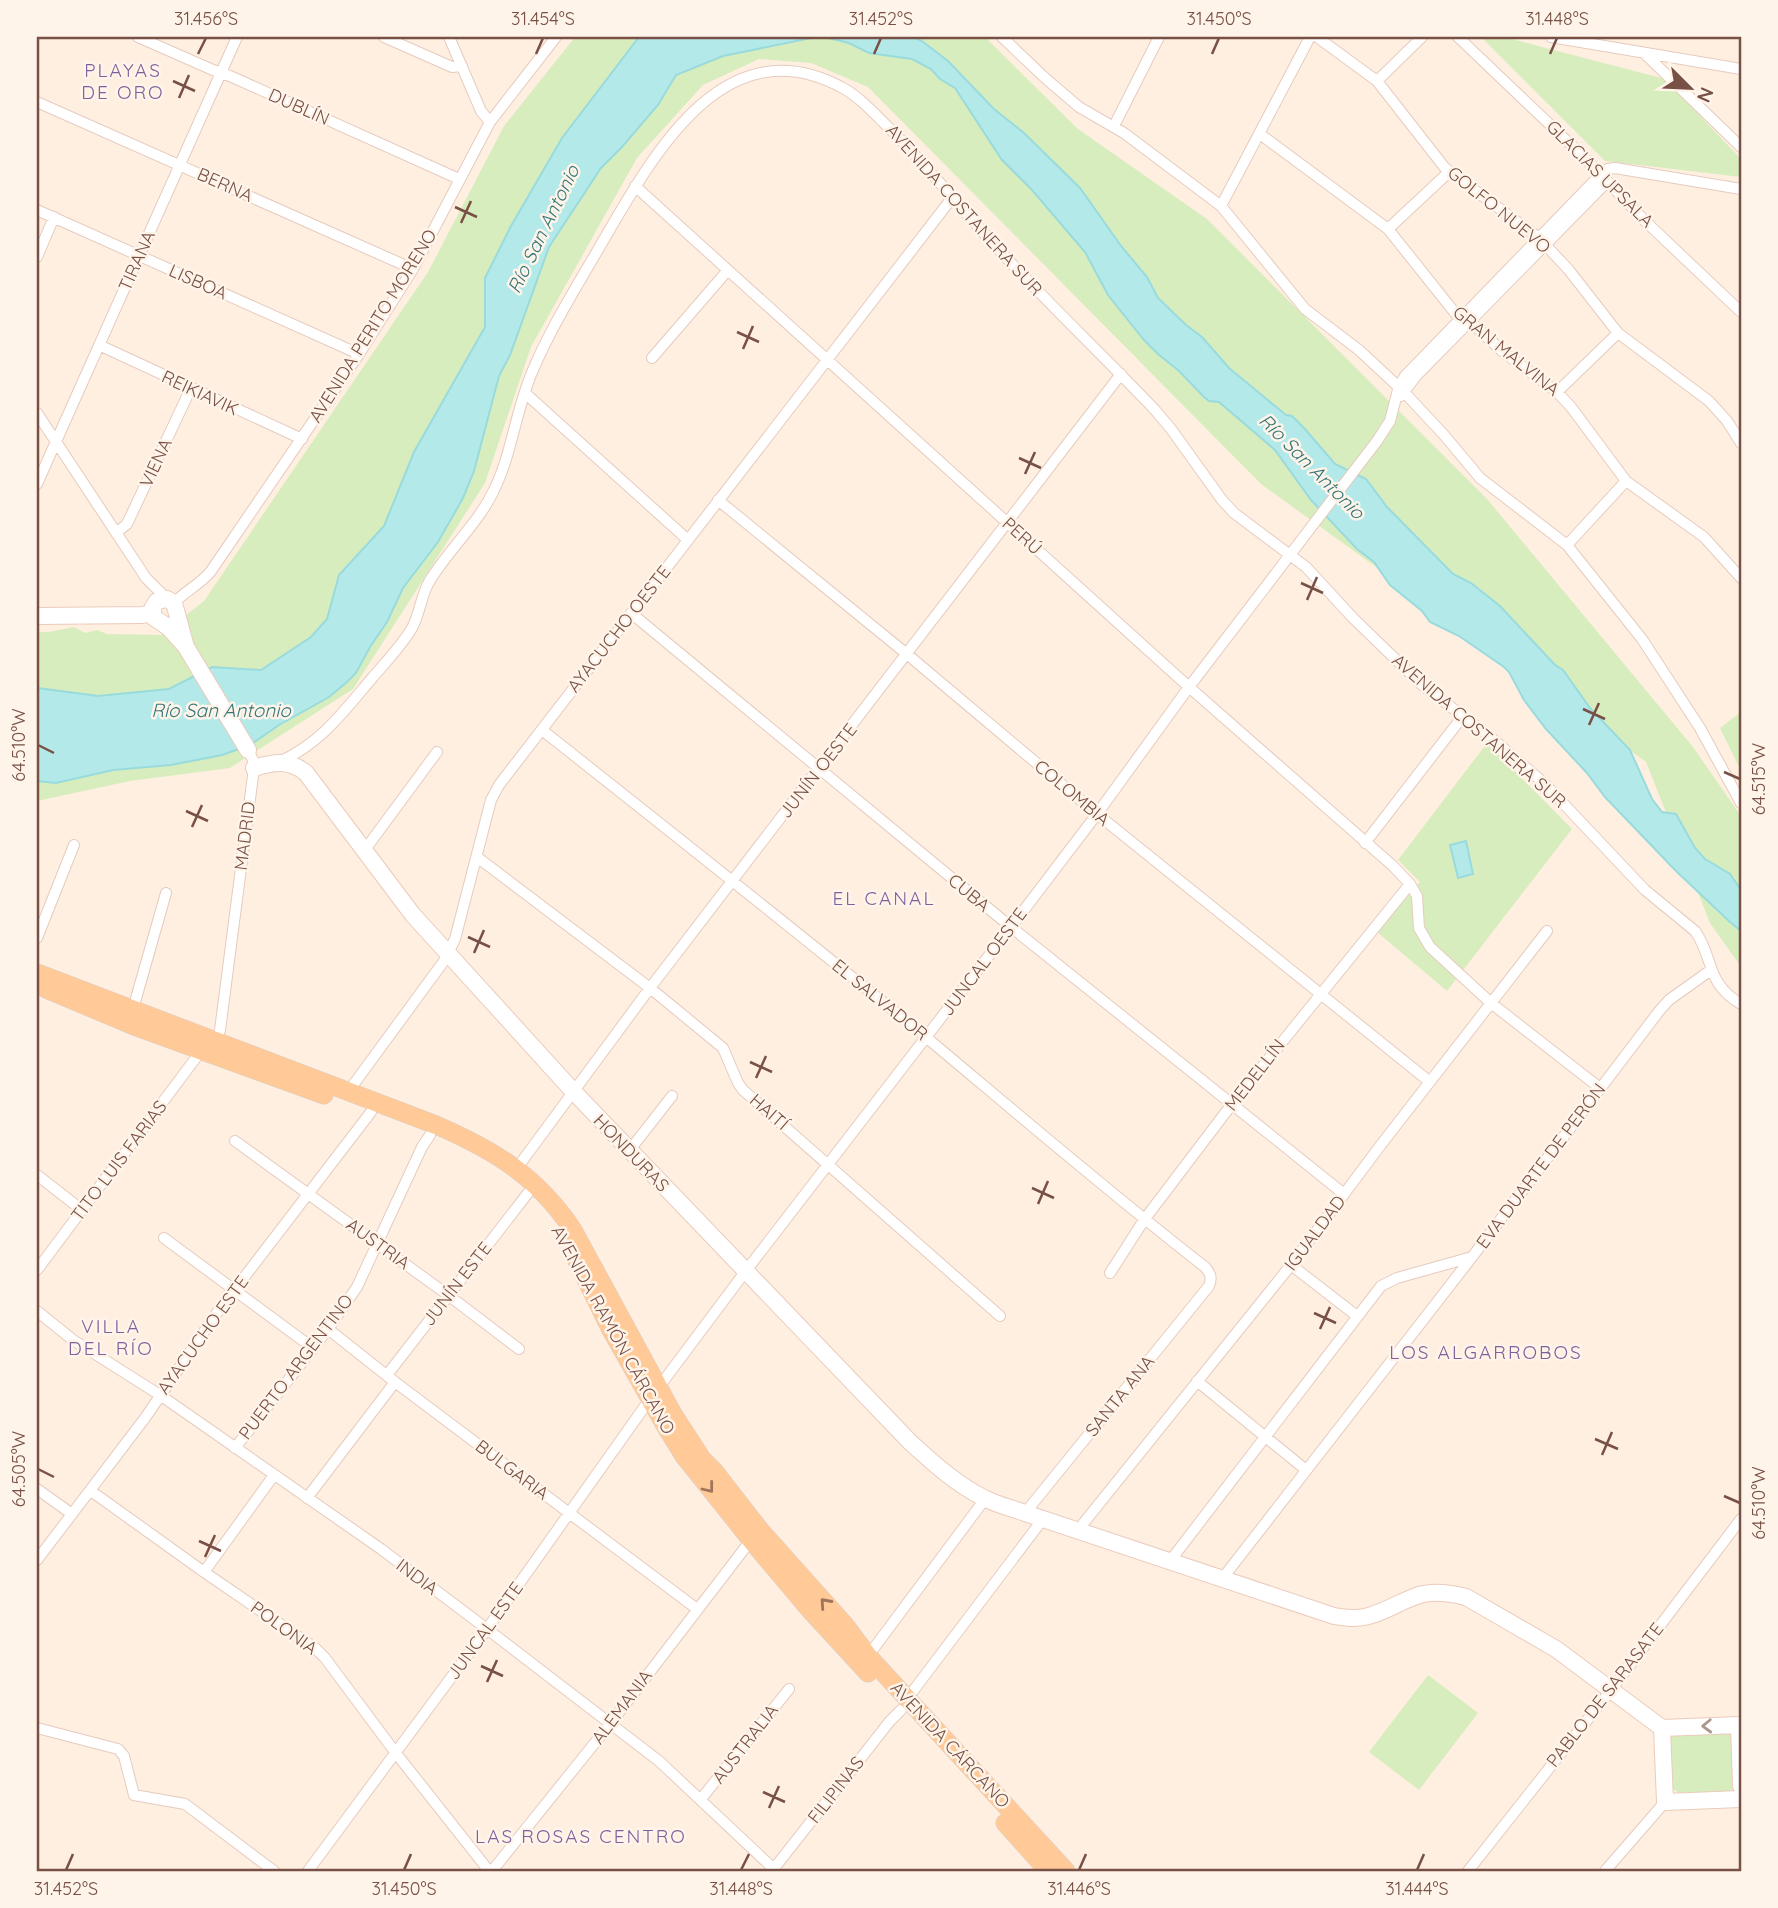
<svg xmlns="http://www.w3.org/2000/svg" width="1778" height="1908" font-family="Quicksand,sans-serif">
  <style>
    .green { fill: #d8edbe }
    .water { fill: #b4e9ea; stroke: #99dbdd; stroke-width: 2 }
    .lines { fill: none; stroke-linecap: round; stroke-linejoin: round }
    .minor-casing { stroke: #e6cbbe; stroke-width: 12 }
    .secondary-casing { stroke: #ebcbbb; stroke-width: 18 }
    .primary-casing { stroke: #d9cecb; stroke-width: 19 }
    .minor { stroke: #fff; stroke-width: 10 }
    .secondary { stroke: #fff; stroke-width: 16 }
    .primary { stroke: #ffca97; stroke-width: 18 }
    .oneway { stroke: #a0755e }
    .oneway2 { stroke: #ae968f }
    .ticks { fill: none; stroke: #785045; stroke-width: 2.5 }
    .labels { text-anchor: middle; stroke-width: 5; stroke-linejoin: round; paint-order: stroke }
    .street-label { font-size: 18px; fill: #785045; stroke: #fff4e9 }
    .neighbourhood-label { font-size: 19px; letter-spacing: 2px; fill: #80609c; stroke: #fff4e9 }
    .water-label { font-size: 19px; font-style: italic; fill: #357678; stroke: #fff4e9 }
    .neatline { fill: none; stroke: #785045; stroke-width: 2.5 }
    .ticks-label { font-size: 18px; text-anchor: middle; fill: #785045 }
  </style>
  <rect width="100%" height="100%" fill="#feefe1"/>
  <path class="green" d="M575,37H985L1078,129L1207,219L1487,499L1693,747L1741,816V967L1710,923L1646,762L1261,484L868,87L811,63L759,59L703,85L637,158L531,347L485,483L353,689L230,768L130,781L37,801V632H49L74,627L85,633L97,630L107,634L161,635L204,601L428,272L504,126Z
    M1481,37H1504L1665,79L1741,159V177L1605,161Z
    M1741,712V771L1720,728Z
    M1487,743L1572,829L1447,991L1377,932L1420,882L1398,860Z
    M1428,1675L1478,1713L1419,1790L1369,1752Z
    M1728,1730L1734,1736L1737,1785L1730,1793L1680,1794L1672,1788L1667,1738L1671,1732Z"/>
  <path class="water" d="M639,37H816L723,56L676,75L658,105L621,148L601,168L549,247L510,355L499,376L474,471L463,498L438,542L403,588L387,622L370,647L356,673L347,682L329,697L279,725L250,745L222,755L171,765L113,770L56,783L37,781V688L98,696L169,689L212,667L261,670L311,637L327,619L339,575L384,526L414,452L485,327V278L511,226L562,138Z
    M824,37H913L922,41L948,61L994,109L1024,133L1080,188L1121,246L1147,277L1158,298L1186,325L1202,337L1229,368L1286,415L1292,416L1304,428L1335,464L1366,479L1387,507L1453,574L1471,583L1500,606L1555,665L1563,670L1590,708L1630,750L1652,799L1662,812L1676,814L1695,848L1705,859L1730,874L1741,890V931L1730,922L1676,871L1605,797L1587,773L1546,729L1524,700L1509,672L1504,667L1459,636L1430,622L1422,611L1390,585L1374,562L1357,549L1311,500L1275,450L1219,402L1209,401L1204,397L1179,371L1158,354L1144,340L1108,295L1085,252L1032,190L1002,160L955,88L940,79L931,69L912,59L869,53L849,43Z
    M1466,841L1473,874L1458,878L1450,845Z"/>
  <g class="lines">
    <g class="minor-casing">
      <path id="minor" d="M138,37L213,70L230,76L459,179
        M384,37L452,67L462,66
        M449,37L481,111L490,122
        M1002,37L1044,77L1079,107L1124,133L1221,206L1305,309L1359,350L1403,391L1444,435L1480,478L1567,545L1642,639L1700,728L1741,803
        M1317,37L1377,81L1445,168L1539,238L1568,269L1618,333L1709,401L1727,421L1741,443
        M1458,37L1587,160L1644,220L1741,312
        M1551,37L1741,69
        M1644,53L1741,147
        M1377,81L1422,37
        M37,102L413,269
        M1114,126L1159,37
        M1260,134L1388,229L1455,313L1461,318L1474,325L1502,351L1557,392L1571,407L1626,481L1704,537L1741,578
        M635,186L1189,687L1393,866L1410,884L1417,896L1419,928L1430,947L1491,1003L1600,1088
        M1221,206L1310,37
        M37,210L359,354
        M1388,229L1449,172
        M37,257L54,217
        M99,345L302,439
        M652,358L728,270
        M1557,392L1618,333
        M525,393L688,540
        M1401,396L1416,376L1607,182
        M37,413L146,578L167,599
        M37,484L237,37
        M718,500L908,655L1097,814L1430,1082
        M116,533L127,524L191,388
        M1567,545L1626,481
        M174,603C185,591 201,584 211,571L359,354L413,269L490,122L556,37
        M631,613L1011,927L1344,1194
        M542,730C671,832 800,934 927,1038C1019,1115 1110,1193 1205,1267C1211,1274 1212,1278 1209,1286L1025,1513
        M281,761C322,742 344,711 373,677C386,662 402,645 412,628C420,613 421,596 429,582C448,550 478,524 494,490C512,454 516,408 533,370C552,325 579,283 603,241C653,156 724,23 843,88C859,97 872,111 885,124C922,160 954,200 989,239C1042,298 1100,352 1155,410L1171,429L1222,500L1234,513L1306,567L1353,618L1422,685L1488,735L1544,783L1645,890L1695,931C1714,957 1705,983 1741,1004
        M1365,843L1463,716
        M364,851L437,752
        M477,857L650,988L723,1048L738,1083L743,1090L1000,1316
        M37,938L74,845
        M133,1009L166,893
        M348,1092L444,961L455,939L491,800L499,785L952,198
        M235,1141L448,1295L519,1349
        M629,1151L672,1096
        M517,1168L650,988L1121,374
        M37,1175L82,1210
        M164,1238L313,1348
        M1291,1265L1357,1316
        M37,1270L201,1051L216,1042L220,1030L254,768V762L248,750
        M1110,1273L1144,1220L1232,1104L1410,884
        M37,1311L73,1340L160,1395L381,1549L487,1629L659,1761L776,1871
        M328,1329L395,1382L697,1609
        M387,1375L528,1193
        M1197,1381L1306,1470
        M235,1448L328,1329L357,1287L422,1147L430,1135
        M37,1489L72,1514
        M91,1491L204,1572L315,1648L325,1658L395,1752L489,1871
        M307,1498L395,1382
        M1078,1530L1291,1265L1380,1146L1547,931
        M37,1560L145,1418L216,1314L371,1112
        M1170,1561L1381,1286L1397,1278L1472,1257L1660,1010L1669,1000L1711,970
        M204,1572L274,1475
        M1222,1579L1472,1257
        M868,1656L985,1499
        M907,1699L1043,1519
        M37,1728L118,1749L124,1756L134,1795L185,1804L274,1871
        M701,1799L789,1689
        M308,1871L487,1629L650,1399L745,1272L1011,927L1097,814L1189,687L1377,441L1390,421L1399,386L1405,376L1601,174L1608,169L1615,168L1741,189
        M492,1871L610,1724L751,1540
        M772,1871L890,1721L901,1710
        M1468,1871L1611,1690L1741,1519
        M1605,1871L1665,1802"/>
    </g>
    <g class="secondary-casing">
      <path id="secondary" d="M37,616L142,615L152,613
        M186,647L168,627L153,617V607L157,601L167,599L174,603L186,647L248,750
        M254,768C273,762 289,759 306,773L413,915L573,1091L910,1442C932,1462 957,1485 984,1498C997,1505 1012,1508 1025,1513L1334,1616C1363,1622 1377,1614 1402,1602C1409,1599 1415,1596 1423,1594C1437,1591 1451,1593 1466,1597L1556,1649L1662,1728
        M1662,1728L1665,1802L1741,1799
        M1662,1728L1739,1725L1741,1786"/>
    </g>
    <g class="primary-casing">
      <path id="primary" d="M37,973L436,1125C494,1150 537,1176 573,1230L673,1414L702,1459L715,1472L760,1530L845,1625L868,1656L1066,1871
        M46,989L134,1026L324,1095
        M577,1261L610,1328L666,1427L684,1456L751,1540L809,1609L868,1673
        M1005,1823L1048,1871"/>
    </g>
    <use href="#minor" class="minor"/>
    <use href="#secondary" class="secondary"/>
    <use href="#primary" class="primary"/>
  </g>
  <defs><path id="oneway-chevron" d="M-2-3.5L2.5 0L-2 3.5" fill="none" stroke-width="1.6" stroke-linecap="round" stroke-linejoin="round" transform="scale(1.75)"/></defs>
  <g class="oneway">
    <use href="#oneway-chevron" transform="translate(709 1488) rotate(52)"/>
    <use href="#oneway-chevron" transform="translate(825 1603) rotate(-132)"/>
  </g>
  <use class="oneway2" href="#oneway-chevron" transform="translate(1707 1726) rotate(178)"/>
  <path class="ticks" d="M198,54L206,38M536,54L543,38M874,54L881,38M1212,54L1219,38M1550,54L1557,38M173,81L195,91M179,98L189,75M455,207L477,217M461,223L471,201M737,332L759,342M743,349L753,326M1019,458L1041,468M1025,474L1035,452M1301,583L1323,593M1307,600L1317,577M1583,709L1605,719M1589,725L1599,703M38,745L54,753M1724,772L1740,779M186,811L208,821M192,827L202,805M468,937L490,947M474,953L484,930M750,1062L772,1072M756,1078L766,1056M1032,1188L1054,1198M1038,1204L1048,1181M1314,1313L1336,1323M1320,1329L1330,1307M1595,1439L1618,1449M1602,1455L1612,1432M38,1469L54,1477M1724,1496L1740,1503M199,1541L221,1551M205,1557L215,1535M481,1666L503,1676M487,1682L497,1660M763,1792L785,1802M769,1808L779,1786M66,1870L73,1854M404,1870L411,1854M741,1870L749,1854M1079,1870L1086,1854M1417,1870L1424,1854"/>
  <g class="labels">
    <g class="street-label">
      <text transform="translate(299 107) rotate(24)" y="6">DUBLÍN</text>
      <text transform="translate(1600 174) rotate(45)" y="6">GLACIAS UPSALA</text>
      <text transform="translate(225 185) rotate(24)" y="6">BERNA</text>
      <text transform="translate(964 210) rotate(48)" y="6">AVENIDA COSTANERA SUR</text>
      <text transform="translate(1499 210) rotate(39)" y="6">GOLFO NUEVO</text>
      <text transform="translate(137 261) rotate(-66)" y="6">TIRANA</text>
      <text transform="translate(198 282) rotate(24)" y="6">LISBOA</text>
      <text transform="translate(373 326) rotate(-58)" y="6">AVENIDA PERITO MORENO</text>
      <text transform="translate(1506 351) rotate(39)" y="6">GRAN MALVINA</text>
      <text transform="translate(200 393) rotate(25)" y="6">REIKIAVIK</text>
      <text transform="translate(156 463) rotate(-65)" y="6">VIENA</text>
      <text transform="translate(1022 536) rotate(42)" y="6">PERÚ</text>
      <text transform="translate(619 629) rotate(-52)" y="6">AYACUCHO OESTE</text>
      <text transform="translate(1479 731) rotate(41)" y="6">AVENIDA COSTANERA SUR</text>
      <text transform="translate(818 771) rotate(-52)" y="6">JUNÍN OESTE</text>
      <text transform="translate(1072 793) rotate(40)" y="6">COLOMBIA</text>
      <text transform="translate(245 836) rotate(-83)" y="6">MADRID</text>
      <text transform="translate(969 893) rotate(40)" y="6">CUBA</text>
      <text transform="translate(984 962) rotate(-53)" y="6">JUNCAL OESTE</text>
      <text transform="translate(880 1000) rotate(39)" y="6">EL SALVADOR</text>
      <text transform="translate(1255 1075) rotate(-52)" y="6">MEDELLÍN</text>
      <text transform="translate(769 1112) rotate(41)" y="6">HAITÍ</text>
      <text transform="translate(631 1153) rotate(46)" y="6">HONDURAS</text>
      <text transform="translate(119 1161) rotate(-53)" y="6">TITO LUIS FARIAS</text>
      <text transform="translate(1541 1166) rotate(-53)" y="6">EVA DUARTE DE PERÓN</text>
      <text transform="translate(1315 1233) rotate(-53)" y="6">IGUALDAD</text>
      <text transform="translate(378 1244) rotate(36)" y="6">AUSTRIA</text>
      <text transform="translate(457 1284) rotate(-52)" y="6">JUNÍN ESTE</text>
      <text transform="translate(613 1330) rotate(61)" y="6">AVENIDA RAMÓN CÁRCANO</text>
      <text transform="translate(203 1335) rotate(-54)" y="6">AYACUCHO ESTE</text>
      <text transform="translate(296 1367) rotate(-53)" y="6">PUERTO ARGENTINO</text>
      <text transform="translate(1120 1396) rotate(-51)" y="6">SANTA ANA</text>
      <text transform="translate(512 1470) rotate(37)" y="6">BULGARIA</text>
      <text transform="translate(417 1577) rotate(37)" y="6">INDIA</text>
      <text transform="translate(284 1628) rotate(36)" y="6">POLONIA</text>
      <text transform="translate(485 1631) rotate(-54)" y="6">JUNCAL ESTE</text>
      <text transform="translate(1605 1695) rotate(-52)" y="6">PABLO DE SARASATE</text>
      <text transform="translate(622 1707) rotate(-53)" y="6">ALEMANIA</text>
      <text transform="translate(745 1744) rotate(-52)" y="6">AUSTRALIA</text>
      <text transform="translate(950 1745) rotate(47)" y="6">AVENIDA CÁRCANO</text>
      <text transform="translate(836 1790) rotate(-52)" y="6">FILIPINAS</text>
    </g>
    <g class="neighbourhood-label">
      <text x="123" y="77">PLAYAS<tspan x="123" dy="22">DE ORO</tspan></text>
      <text x="884" y="905">EL CANAL</text>
      <text x="111" y="1333">VILLA<tspan x="111" dy="22">DEL RÍO</tspan></text>
      <text x="1486" y="1359">LOS ALGARROBOS</text>
      <text x="581" y="1843">LAS ROSAS CENTRO</text>
    </g>
    <g class="water-label">
      <text transform="translate(543 229) rotate(-64)" y="7">Río San Antonio</text>
      <text transform="translate(1312 466) rotate(45)" y="7">Río San Antonio</text>
      <text x="221" y="717">Río San Antonio</text>
    </g>
  </g>
  <rect width="1778" height="1908" fill="none" stroke="#fff4e9" stroke-width="77"/>
  <g transform="translate(1690 88) rotate(114)" stroke="#fff4e9" stroke-width="5" paint-order="stroke">
  <path d="M0-5L12 26L0 18L-12 26Z" fill="#785045"/>
  <text y="-10" font-size="19" font-weight="bold" text-anchor="middle" fill="#785045">N</text>
  </g>
  <rect x="38" y="38" width="1702" height="1832" class="neatline"/>
  <g class="ticks-label">
    <text x="206" y="25">31.456°S</text>
    <text x="543" y="25">31.454°S</text>
    <text x="881" y="25">31.452°S</text>
    <text x="1219" y="25">31.450°S</text>
    <text x="1557" y="25">31.448°S</text>
    <text transform="translate(19 745) rotate(-90)" y="6">64.510°W</text>
    <text transform="translate(1759 779) rotate(-90)" y="6">64.515°W</text>
    <text transform="translate(19 1469) rotate(-90)" y="6">64.505°W</text>
    <text transform="translate(1759 1503) rotate(-90)" y="6">64.510°W</text>
    <text x="66" y="1895">31.452°S</text>
    <text x="404" y="1895">31.450°S</text>
    <text x="741" y="1895">31.448°S</text>
    <text x="1079" y="1895">31.446°S</text>
    <text x="1417" y="1895">31.444°S</text>
  </g>
</svg>
